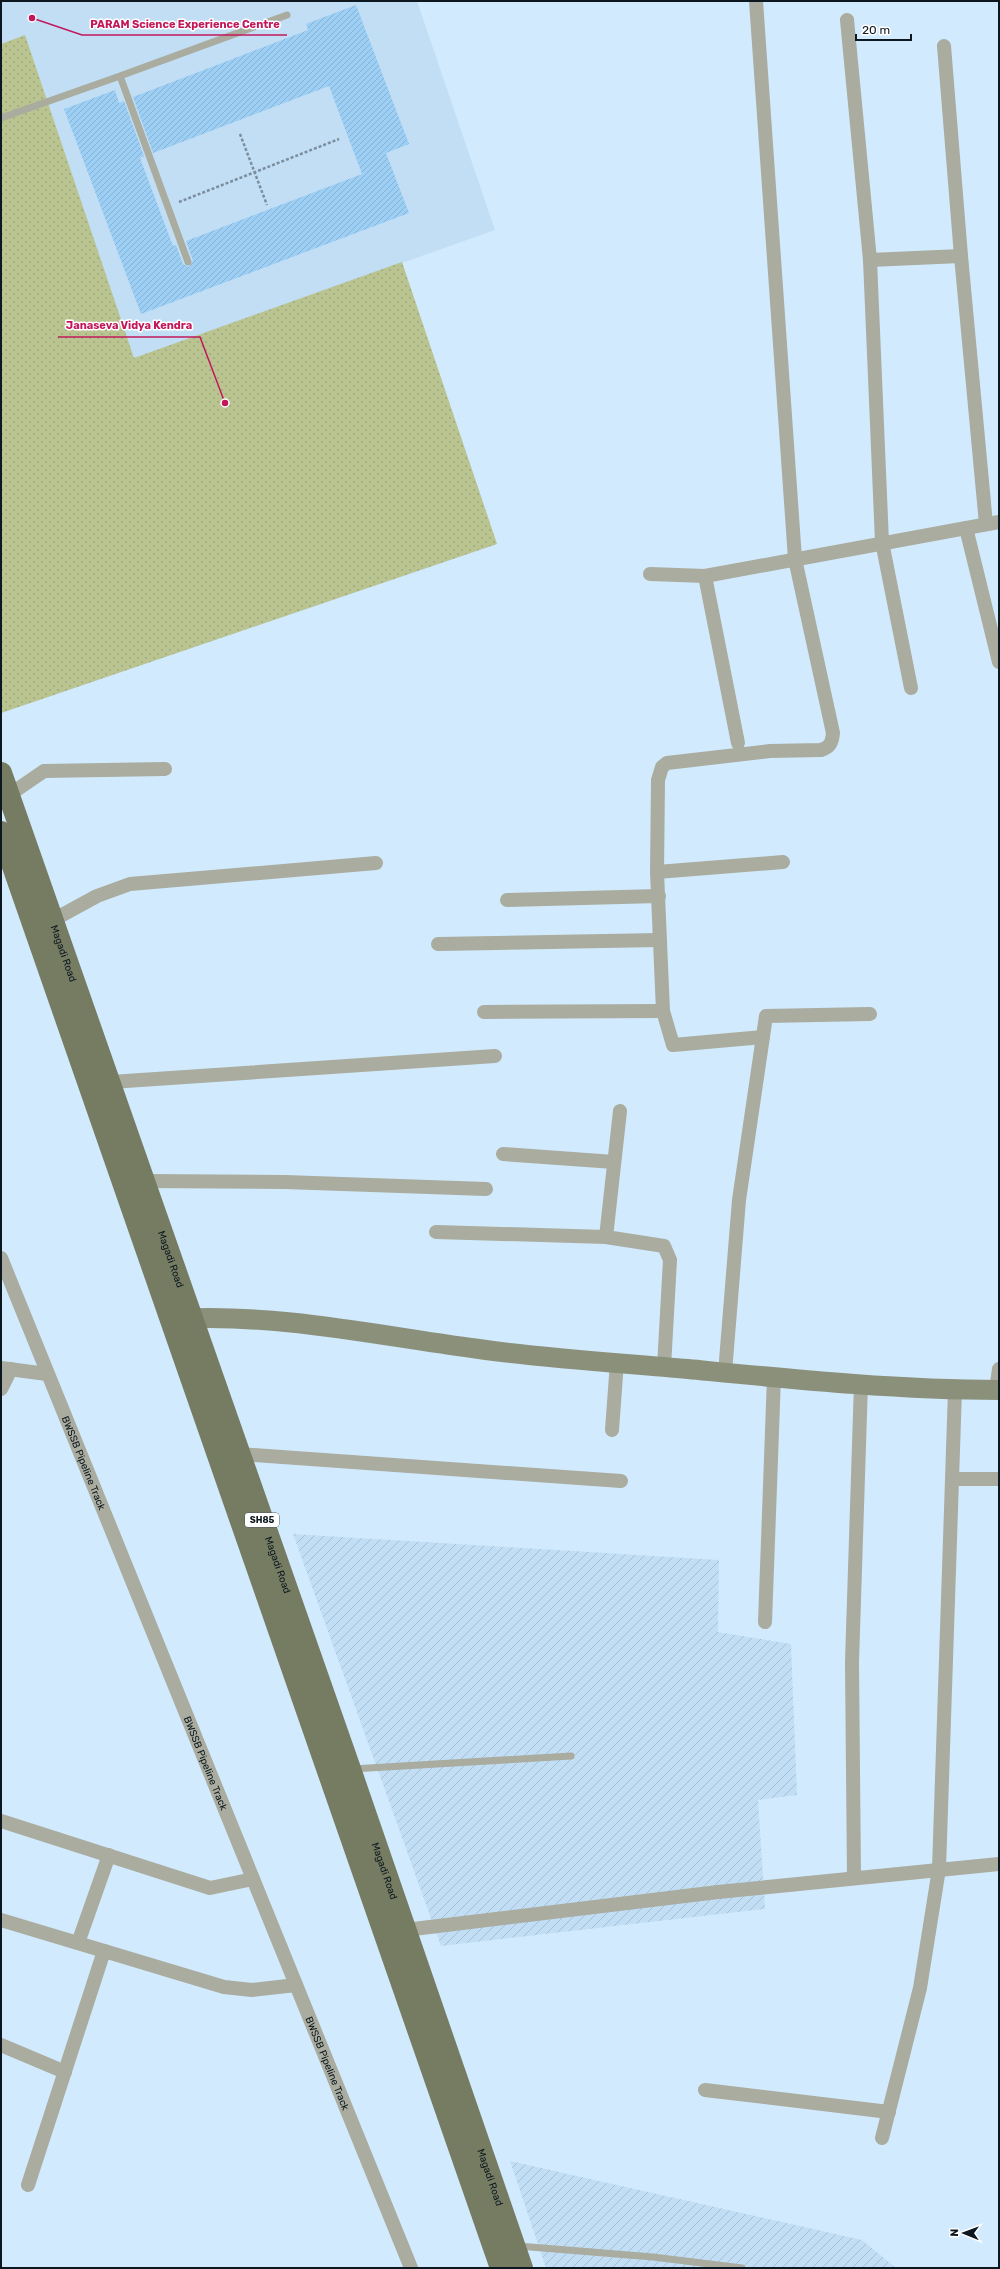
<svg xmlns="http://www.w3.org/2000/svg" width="1000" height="2269" font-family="Rubik,sans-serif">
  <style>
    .built { fill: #c1def5 }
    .industrial { fill: url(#industrial-furrows) }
    .green { fill: url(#green-dots) }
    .building { fill: url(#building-hatch) }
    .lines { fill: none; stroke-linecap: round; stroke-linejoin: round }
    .path { stroke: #7c8e9d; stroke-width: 2.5; stroke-dasharray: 3 2; stroke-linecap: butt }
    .lane { stroke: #a9ac9e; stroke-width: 7 }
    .street { stroke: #a9ac9e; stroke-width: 14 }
    .secondary { stroke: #8b907b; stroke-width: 20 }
    .primary { stroke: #757c62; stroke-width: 22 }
    .labels { text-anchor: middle; stroke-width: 3; stroke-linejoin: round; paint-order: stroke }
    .shield { fill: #fff; stroke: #555d62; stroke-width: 1 }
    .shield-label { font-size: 9px; font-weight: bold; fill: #0c171f }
    .street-label { font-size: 10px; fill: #0c171f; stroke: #fff }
    .leader { fill: none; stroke: #c2185b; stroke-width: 1.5 }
    .callout-dot { fill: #c2185b; stroke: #fff; stroke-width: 1.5 }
    .callout-label { font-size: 11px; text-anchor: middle; font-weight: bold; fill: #c2185b; stroke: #fff; stroke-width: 3; stroke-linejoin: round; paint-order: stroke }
  </style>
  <defs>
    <pattern id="industrial-furrows" width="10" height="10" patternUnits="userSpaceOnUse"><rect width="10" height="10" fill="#c1def5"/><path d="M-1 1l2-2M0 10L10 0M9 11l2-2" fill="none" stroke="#a5bed2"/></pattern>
    <pattern id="green-dots" width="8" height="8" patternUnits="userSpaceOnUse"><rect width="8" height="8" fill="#b9c491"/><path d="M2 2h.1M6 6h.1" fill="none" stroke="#9ea87d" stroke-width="1.8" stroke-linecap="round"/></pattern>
    <pattern id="building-hatch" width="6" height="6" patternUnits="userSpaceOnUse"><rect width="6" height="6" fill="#9dcff5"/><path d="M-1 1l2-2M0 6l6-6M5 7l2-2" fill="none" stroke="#86b1d2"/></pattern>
  </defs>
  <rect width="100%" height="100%" fill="#d2eafd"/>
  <path class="built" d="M1,1H417L495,230L402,263L497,544L1,713Z"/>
  <path class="industrial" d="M293,1534L719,1560L718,1632L791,1644L797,1795L758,1800L765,1909L441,1946Z
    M510,2161L862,2240L896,2268H546Z"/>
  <path class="green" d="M25,35L134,358L402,262L497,544L1,713V44Z"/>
  <path class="building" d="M356,5L409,144L386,153L409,213L141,314L64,109L115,90L119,103L124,101L144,156L140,158L173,246L176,245L183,264L189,267L193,261L186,241L362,174L329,86L153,153L133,97L308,30L306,24Z"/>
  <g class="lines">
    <path class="path" d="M240,134L267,205
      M179,202L339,139"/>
    <path class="lane" d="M1,118L120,76
      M188,262L120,76L287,15
      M352,1769L571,1756
      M518,2246L653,2257L742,2268"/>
    <g class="street">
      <path d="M756,1L795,559L833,733C832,743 830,747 821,750L770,751L667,763L662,767L658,780L657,872L663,1011L673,1045L763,1037"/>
      <path d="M847,20L870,260L882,542L911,688"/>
      <path d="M944,46L961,256L986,524"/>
      <path d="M870,260L961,256"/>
      <path d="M966,528L999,662"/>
      <path d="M650,574L705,576L999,522"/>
      <path d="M705,576L738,743"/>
      <path d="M1,797L9,795L44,771L165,769"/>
      <path d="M657,872L783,862"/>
      <path d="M507,900L659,896"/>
      <path d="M53,920L97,896L130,884L376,863"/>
      <path d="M438,944L660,940"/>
      <path d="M484,1012L663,1011"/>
      <path d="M111,1082L495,1056"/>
      <path d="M620,1111L606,1237L664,1246L670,1260L664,1367"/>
      <path d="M503,1154L614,1162"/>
      <path d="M143,1181L285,1182L486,1189"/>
      <path d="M436,1232L606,1237"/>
      <path id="s1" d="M1,1258L411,2268"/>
      <path d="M1,1368L47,1374"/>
      <path d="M725,1373L739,1200L766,1016L870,1014"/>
      <path d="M1,1389L11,1369"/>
      <path d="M996,1390L999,1369"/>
      <path d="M612,1430L617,1362"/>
      <path d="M239,1454L621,1481"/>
      <path d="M952,1479H999"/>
      <path d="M765,1622L774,1377"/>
      <path d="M1,1821L210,1888L253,1879"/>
      <path d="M854,1877L852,1662L861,1383"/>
      <path d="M1,1920L224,1987L252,1990L296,1985"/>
      <path d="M405,1930L718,1892L999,1864"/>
      <path d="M78,1943L109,1855"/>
      <path d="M1,2045L65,2072"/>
      <path d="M705,2090L889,2112"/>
      <path d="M882,2138L920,1988L939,1869L955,1390"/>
      <path d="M28,2185L104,1951"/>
    </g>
    <path class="secondary" d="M177,1319C280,1313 384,1337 486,1350C553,1359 621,1363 688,1369C791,1379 896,1390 999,1390"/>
    <g class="primary">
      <path id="s2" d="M1,773L350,1769L522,2268"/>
      <path d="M1,832L501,2268"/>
    </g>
  </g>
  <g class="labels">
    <rect class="shield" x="245" y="1513" width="34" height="14" rx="3"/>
    <g class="shield-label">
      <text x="262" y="1523">SH85</text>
    </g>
    <g class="street-label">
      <text dy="4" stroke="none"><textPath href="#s2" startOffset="191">Magadi Road</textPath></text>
      <text dy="4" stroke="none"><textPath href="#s2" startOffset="515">Magadi Road</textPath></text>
      <text dy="4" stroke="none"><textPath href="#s1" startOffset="221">BWSSB Pipeline Track</textPath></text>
      <text dy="4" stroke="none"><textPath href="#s2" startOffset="839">Magadi Road</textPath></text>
      <text dy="4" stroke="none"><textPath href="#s1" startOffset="545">BWSSB Pipeline Track</textPath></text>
      <text dy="4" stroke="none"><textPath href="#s2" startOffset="1163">Magadi Road</textPath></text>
      <text dy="4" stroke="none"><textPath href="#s1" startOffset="869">BWSSB Pipeline Track</textPath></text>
      <text dy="4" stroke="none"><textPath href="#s2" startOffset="1487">Magadi Road</textPath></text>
    </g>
  </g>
  <path class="leader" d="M32 18L82 35H287M225 403L200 337H58"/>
  <g class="callout-dot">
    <circle cx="32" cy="18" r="4"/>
    <circle cx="225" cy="403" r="4"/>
  </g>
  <g class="callout-label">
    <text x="185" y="28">PARAM Science Experience Centre</text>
    <text x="129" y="329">Janaseva Vidya Kendra</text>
  </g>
  <rect width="1000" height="2269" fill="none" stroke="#0c171f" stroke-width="4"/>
  <g transform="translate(964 2233) rotate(271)" stroke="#ffffff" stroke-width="3" paint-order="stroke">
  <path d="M0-3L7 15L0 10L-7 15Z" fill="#0c171f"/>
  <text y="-6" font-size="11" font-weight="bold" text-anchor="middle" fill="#0c171f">N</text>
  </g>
  <path d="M856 34v6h55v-6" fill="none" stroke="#0c171f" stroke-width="2"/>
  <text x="862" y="34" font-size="12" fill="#0c171f" stroke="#ffffff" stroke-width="3" paint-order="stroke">20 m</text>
</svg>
